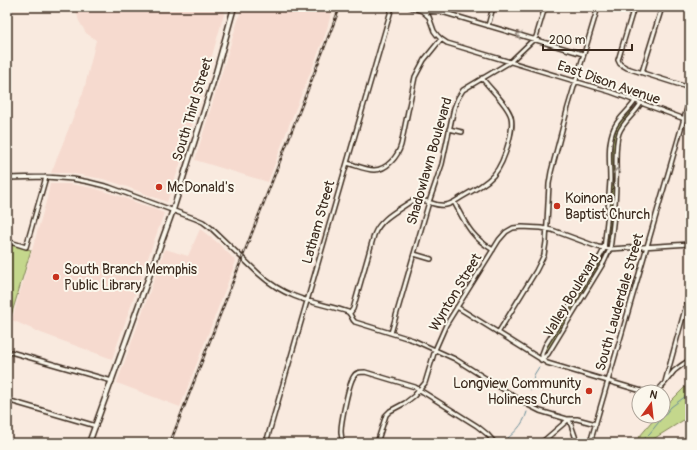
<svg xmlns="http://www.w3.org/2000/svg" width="697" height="450" font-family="Pangolin,sans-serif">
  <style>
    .built { fill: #f6dacf }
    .green { fill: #c4d78c; stroke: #808055 }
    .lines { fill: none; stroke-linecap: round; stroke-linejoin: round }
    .stream { stroke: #698c98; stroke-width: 1 }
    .minor-casing { stroke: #3b2a1e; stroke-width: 6 }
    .major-casing { stroke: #3b2a1e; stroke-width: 7 }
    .minor { stroke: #fbf7ec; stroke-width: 3 }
    .major { stroke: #fbf7ec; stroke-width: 4 }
    .rail-casing { stroke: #3b2a1e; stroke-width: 2.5 }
    .rail { stroke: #fbf7ec; stroke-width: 1; stroke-dasharray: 3; stroke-linecap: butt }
    .oneway { stroke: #9b9085 }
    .poi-dot { fill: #c8321e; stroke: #fbf7ec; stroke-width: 1.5 }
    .labels { text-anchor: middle; stroke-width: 4; stroke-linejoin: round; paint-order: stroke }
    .street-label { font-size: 14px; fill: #3b2a1e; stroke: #fbf7ec }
    .poi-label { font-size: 14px; fill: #3b2a1e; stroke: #fbf7ec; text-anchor: start }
  </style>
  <rect width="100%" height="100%" fill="#f9eadf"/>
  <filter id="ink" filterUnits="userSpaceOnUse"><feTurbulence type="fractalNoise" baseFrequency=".025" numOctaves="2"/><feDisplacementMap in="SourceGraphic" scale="8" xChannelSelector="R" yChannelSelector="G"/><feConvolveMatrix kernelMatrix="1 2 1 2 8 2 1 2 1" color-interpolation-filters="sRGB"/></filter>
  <g filter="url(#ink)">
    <path class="built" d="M75,7H226L185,150L167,202L119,184L103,179L69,173H51L84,90L96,40L86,33L79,21Z
      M242,7H333L325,35L315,61L289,125L268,182L195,160Z
      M50,184H70L93,188L119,196L164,213L112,359L41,333L12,320L47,198Z
      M200,229L218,243L236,261L180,407L117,383L165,249L188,256Z"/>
    <path class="green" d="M633,108L634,111L618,131L610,239V241L607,242L606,241L611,181L613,137L618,124L631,109Z
      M7,244L31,250L7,329Z
      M602,256H604L605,258L547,353L545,354L544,351Z
      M690,382V416L647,443H634L657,416H663V409Z"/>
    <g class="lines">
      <path class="stream" d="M531,390L534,375L539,367
        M502,443C513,434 523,426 527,412
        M640,443L650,433L671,407L690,393"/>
      <g class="minor-casing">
        <path id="minor" d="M410,7L422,11L442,12L583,54
          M634,7L619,57L618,60L620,64L627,68L690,88
          M422,11L429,17L434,31L437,35L441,39L447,43L611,92L690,121
          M488,26L493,7
          M642,72L662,7
          M449,129L462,132
          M347,163C355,165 366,170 374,170C387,170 398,156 401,145L415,77L424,60L441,39
          M7,178L46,177L73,179L89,182L109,187L196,219L203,222L211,228L259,274C269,283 281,291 294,296C311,303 331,306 348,312C352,315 351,319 355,322L413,340L455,359L528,405L540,411L567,419H577L596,424
          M454,202C466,224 470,236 493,250
          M7,241L26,247L46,177
          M414,254L431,259
          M457,307L547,363L645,392
          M350,313L353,309L374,235C380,219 397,211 410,202C424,195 433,208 446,205C452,204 457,200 462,197C492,180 500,175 509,141C511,133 513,125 511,117C508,105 490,89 482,78
          M391,333L429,202L442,164L454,108L458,98L463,90L468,87L510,62L534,39L536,37L545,7
          M498,333L536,271L544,255L546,242L549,184L551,172L568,107L598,7
          M7,351L112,381
          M542,358V354L545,346L601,255L604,249C607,226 609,203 610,180C610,163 607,144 614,128C619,117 629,111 635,101
          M541,360L548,354L604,262L610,249L611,242C613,223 616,203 616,183C617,169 614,147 619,133C623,122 635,114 641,103
          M665,382L690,291
          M654,392C661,390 669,377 674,371C679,367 684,363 690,360
          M7,400L96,426
          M266,443L392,7
          M343,443C342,439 341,435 341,431C341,422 349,382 354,376C356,372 361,372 365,372L415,387L477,426L487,434L495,443
          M377,443L386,415L390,411L405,403L414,396L425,383L435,350L446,325L499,240L506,232L513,228L522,227L541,228L552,230L598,247L610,249L690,244
          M541,443L569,419L576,439V443
          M590,443L690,98"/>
      </g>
      <g class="major-casing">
        <path id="major" d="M89,443L173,210L215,76L234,7"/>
      </g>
      <use href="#minor" class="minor"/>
      <use href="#major" class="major"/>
      <g class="rail-casing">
        <path id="rail" d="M170,443L340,7"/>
      </g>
      <use href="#rail" class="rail"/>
    </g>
    <defs><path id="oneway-chevron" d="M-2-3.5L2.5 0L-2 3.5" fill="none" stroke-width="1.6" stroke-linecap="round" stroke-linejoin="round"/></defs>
    <g class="oneway">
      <use href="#oneway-chevron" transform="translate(519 35) rotate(-164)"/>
      <use href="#oneway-chevron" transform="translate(617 171) rotate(-89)"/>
    </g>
  </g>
  <g class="poi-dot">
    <circle cx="159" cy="187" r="4"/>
    <circle cx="557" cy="206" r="4"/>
    <circle cx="56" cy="277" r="4"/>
    <circle cx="589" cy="391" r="4"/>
  </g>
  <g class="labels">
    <g class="street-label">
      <text transform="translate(609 82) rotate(19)" y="5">East Dison Avenue</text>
      <text transform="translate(192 109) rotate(-73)" y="5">South Third Street</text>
      <text transform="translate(429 161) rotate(-74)" y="5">Shadowlawn Boulevard</text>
      <text transform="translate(318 222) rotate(-74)" y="5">Latham Street</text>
      <text transform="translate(455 292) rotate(-59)" y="5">Wynton Street</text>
      <text transform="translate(571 295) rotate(-59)" y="5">Valley Boulevard</text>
      <text transform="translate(619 302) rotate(-74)" y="5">South Lauderdale Street</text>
    </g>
    <g class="poi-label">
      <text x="167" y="192">McDonald's</text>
      <text x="565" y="203">Koinona<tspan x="565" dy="16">Baptist Church</tspan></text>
      <text x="64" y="274">South Branch Memphis<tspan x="64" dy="16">Public Library</tspan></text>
      <text x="581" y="388" text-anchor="end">Longview Community<tspan x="581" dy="16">Holiness Church</tspan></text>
    </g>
  </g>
  <rect width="697" height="450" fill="none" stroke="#fbf7ec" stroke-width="24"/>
  <rect x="12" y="12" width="673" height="426" fill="none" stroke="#3b2a1e" stroke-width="1.5" filter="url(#ink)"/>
  <g transform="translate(651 404) rotate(15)"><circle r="19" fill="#fbf7ec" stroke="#aea59a"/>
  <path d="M0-3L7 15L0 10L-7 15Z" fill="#c8321e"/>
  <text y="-6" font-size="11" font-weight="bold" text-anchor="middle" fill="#3b2a1e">N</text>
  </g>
  <path d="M543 44v6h89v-6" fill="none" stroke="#3b2a1e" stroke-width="2"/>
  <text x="549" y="44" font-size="12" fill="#3b2a1e" stroke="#fbf7ec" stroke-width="3" paint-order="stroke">200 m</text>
</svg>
